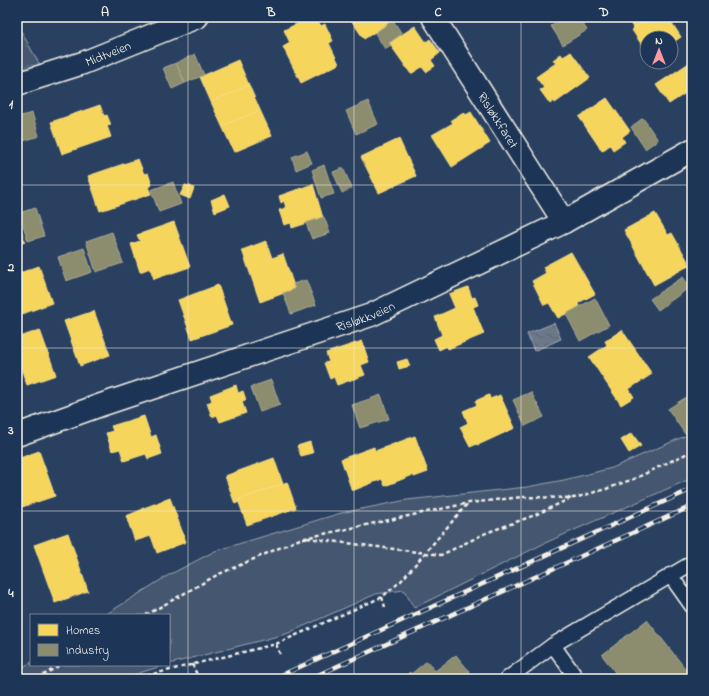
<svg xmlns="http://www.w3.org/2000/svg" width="709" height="696" font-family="'Indie Flower',sans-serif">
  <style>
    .green { fill: #445771; stroke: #9ca4ac }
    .park { fill: url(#park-tufts); stroke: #9ca4ac }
    .water { fill: url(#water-waves); stroke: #a1a8b0 }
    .homes { fill: #f6d55c; stroke: #f5dd86 }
    .industry { fill: #8c8c6e; stroke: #abaa93 }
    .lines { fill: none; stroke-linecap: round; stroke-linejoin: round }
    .lane-casing { stroke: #f4f1e8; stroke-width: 17 }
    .street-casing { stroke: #f4f1e8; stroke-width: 25 }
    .path { stroke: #f4f1e8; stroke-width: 2.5; stroke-dasharray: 4 3; stroke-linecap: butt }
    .lane { stroke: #1d3557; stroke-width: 14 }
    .street { stroke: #1d3557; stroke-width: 22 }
    .rail-casing { stroke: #f4f1e8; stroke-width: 4.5 }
    .rail { stroke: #1d3557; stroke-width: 3; stroke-dasharray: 9; stroke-linecap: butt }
    .grid { fill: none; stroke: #f4f1e8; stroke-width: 1; stroke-opacity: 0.55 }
    .labels { text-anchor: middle; stroke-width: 4; stroke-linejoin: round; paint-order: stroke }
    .street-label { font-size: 13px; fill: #f4f1e8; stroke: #1d3557 }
    .neatline { fill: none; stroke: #f4f1e8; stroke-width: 1.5 }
    .grid-label { font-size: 13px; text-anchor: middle; font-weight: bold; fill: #f4f1e8 }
  </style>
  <defs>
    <pattern id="park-tufts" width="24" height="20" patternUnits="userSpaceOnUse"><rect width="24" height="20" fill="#445771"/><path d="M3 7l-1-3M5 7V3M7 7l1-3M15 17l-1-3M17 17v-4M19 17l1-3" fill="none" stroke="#607085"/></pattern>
    <pattern id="water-waves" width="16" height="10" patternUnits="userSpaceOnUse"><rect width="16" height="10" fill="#6a788a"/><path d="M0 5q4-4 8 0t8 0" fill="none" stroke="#5b626b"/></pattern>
  </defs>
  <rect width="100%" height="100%" fill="#2a4060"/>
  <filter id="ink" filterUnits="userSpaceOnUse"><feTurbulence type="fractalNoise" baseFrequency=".025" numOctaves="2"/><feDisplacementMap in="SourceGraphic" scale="8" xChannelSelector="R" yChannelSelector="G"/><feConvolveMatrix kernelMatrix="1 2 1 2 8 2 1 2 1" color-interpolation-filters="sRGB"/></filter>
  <g filter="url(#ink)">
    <path class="green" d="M692,433V478L545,543L414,608L404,590L376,594L286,634L169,664V615H105L167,576L215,551L341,513L407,500L527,487L564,480L612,468Z
      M31,662V665H165L120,679H17V671Z"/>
    <path class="park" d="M17,24L40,65L17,72Z"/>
    <path class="water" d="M554,323L561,339L534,351L527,334Z"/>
    <path class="homes" d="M311,17H316L321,26L325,24L333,41L329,43L339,64L301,83L283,47L290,43L284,30Z
      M349,17H390L392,21L364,39Z
      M518,17H529L521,22Z
      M626,17H651L634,29Z
      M651,17H668L681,37L671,44V38H647V53L632,30Z
      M415,26L426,42L430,39L440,53L431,60L435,66L426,72L422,67L411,74L389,43Z
      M571,52L590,78L555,103L554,101L550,104L540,90L544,88L536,77L556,63L553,60L561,54L563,57Z
      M238,60L249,85L211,102L200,77Z
      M692,61V89L669,104L656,85Z
      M249,85L260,110L222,126L211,102Z
      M607,98L630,131L622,137L625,142L613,150L610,145L602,151L579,117Z
      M100,105L104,116L107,115L111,125L107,126L111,137L62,154L51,122Z
      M260,110L272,136L234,152L222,126Z
      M464,112L466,115L471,112L490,143L452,167L432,135L453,123L451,120Z
      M399,139L416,176L379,193L361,157Z
      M138,159L144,174L148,173L152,185L148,187L151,194L100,211L88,176Z
      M313,184L323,218L292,228L291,223L284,225L279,210L286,208L284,201L281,203L279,196Z
      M185,185L190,186L185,197L180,195Z
      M190,186L194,188L190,199L185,197Z
      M225,194L230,206L215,212L211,200Z
      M655,213L668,235L672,233L690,265L654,285L624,230Z
      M17,217L25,242L17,245Z
      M174,222L190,267L154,279L150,268L140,272L131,244L140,241L137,235Z
      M266,241L272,258L283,254L295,289L260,302L242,250Z
      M571,252L595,294L578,303L579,307L558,318L549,303L544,305L532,281L546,273L543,267Z
      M39,266L52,303L17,316V274Z
      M218,285L232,325L192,339L178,300Z
      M468,287L472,298L475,297L478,305L473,307L484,334L448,349L447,346L439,350L434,339L442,335L435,317L455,308L449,294Z
      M94,311L110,355L80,366L64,321Z
      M40,330L56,375L27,385L17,358V338Z
      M622,330L652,374L629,389L634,397L621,405L589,357L607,345L605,341Z
      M362,341L369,362L361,365L365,375L337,385L334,377L330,379L324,363L329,362L326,353Z
      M407,359L410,366L399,369L397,362Z
      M236,385L238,393L243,391L246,400L242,402L246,413L220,422L217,415L212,417L207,403L212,401L210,395Z
      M489,395L490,399L500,395L515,428L478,445L477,444L470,447L460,427L468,423L463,411L477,405L475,401Z
      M144,416L151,437L156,435L162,454L148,459L146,454L124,461L120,449L112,451L106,433L113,431L111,426Z
      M632,433L641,446L629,453L621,440Z
      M415,436L428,472L414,477L413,475L385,486L382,479L352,491L341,459L374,447L375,451Z
      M310,442L313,453L301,456L297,446Z
      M39,451L55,496L19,508L17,502V459Z
      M274,458L283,484L238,500L239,502L235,504L225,476Z
      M287,482L296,508L247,525L238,500Z
      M170,498L186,542L157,553L151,536L135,541L126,516L141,510V509Z
      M68,533L88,591L55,603L34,545Z"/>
    <path class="industry" d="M149,17H158L150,21Z
      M565,17H578L587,30L563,45L551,26Z
      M393,20L402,34L389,43L391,45L385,49L375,33Z
      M195,54L204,75L185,83L176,63Z
      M176,63L185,83L172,89L163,68Z
      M368,101L378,124L356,134L346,111Z
      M32,113L39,136L20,142L17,131V117Z
      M643,118L658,140L645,149L631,127Z
      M307,151L312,163L296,170L292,157Z
      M324,165L334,194L321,198L312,170Z
      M343,168L352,188L342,193L333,172Z
      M173,182L181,204L159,212L151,190Z
      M35,208L44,236L28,241L19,213Z
      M323,217H324L330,233L312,239L306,223Z
      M112,232L123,263L96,272L86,241Z
      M84,248L92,272L66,281L58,257Z
      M683,277L690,287L658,310L650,299Z
      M306,280L316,305L291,314L283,293L295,289L293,284Z
      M595,298L609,325L580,341L566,314Z
      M271,380L280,405L260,412L251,387Z
      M531,392L544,417L525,426L513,400Z
      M691,394L692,429L685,434L668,409Z
      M381,395L389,419L360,428L352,405Z
      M647,620L692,677V679H620L602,655Z
      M17,630L21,641L17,643Z
      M456,655L473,676L469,679H401L410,672L411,674L427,661L435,671Z"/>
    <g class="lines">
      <g class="lane-casing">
        <path id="lane" d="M670,575L692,606
          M553,645L577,679
          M507,679L553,645L692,563"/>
      </g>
      <g class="street-casing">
        <g id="street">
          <path id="s1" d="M433,17L564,222"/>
          <path id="s2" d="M17,84L83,63L197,17"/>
          <path id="s3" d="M17,435L101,405L371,315L564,222L692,150"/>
        </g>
      </g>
      <path class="path" d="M307,538L441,555L486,533L535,515L571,498
        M382,597L385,607
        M146,615L217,575L300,539L469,503L522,497L574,498L606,489L636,478L692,451
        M276,644L280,654
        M192,664L199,679
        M37,679L60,665
        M133,679L276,644L382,597L401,581L468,503"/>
      <use href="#lane" class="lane"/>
      <use href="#street" class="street"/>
      <g class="rail-casing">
        <path id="rail" d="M273,679L692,489
          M309,679L692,506"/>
      </g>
      <use href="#rail" class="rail"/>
    </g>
  </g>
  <path class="grid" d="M188,17V679M354,17V679M521,17V679M17,185H692M17,348H692M17,511H692"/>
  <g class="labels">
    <g class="street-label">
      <text dy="5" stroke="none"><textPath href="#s2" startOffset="96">Midtveien</textPath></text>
      <text dy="5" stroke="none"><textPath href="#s1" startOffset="122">Risløkkfaret</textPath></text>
      <text dy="5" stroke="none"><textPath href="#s3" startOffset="368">Risløkkveien</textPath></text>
    </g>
  </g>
  <rect width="709" height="696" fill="none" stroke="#1d3557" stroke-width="44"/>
  <rect x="30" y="614" width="140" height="52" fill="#1d3557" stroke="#738091"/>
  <rect x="38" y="624" width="20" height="12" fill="#f6d55c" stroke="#738091"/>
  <text x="66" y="634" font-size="12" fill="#f4f1e8">Homes</text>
  <rect x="38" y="644" width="20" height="12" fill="#8c8c6e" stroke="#738091"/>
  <text x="66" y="654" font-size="12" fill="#f4f1e8">Industry</text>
  <g transform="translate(659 50)"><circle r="19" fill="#1d3557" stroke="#738091"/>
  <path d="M0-3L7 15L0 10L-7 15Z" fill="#ff9aa2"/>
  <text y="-6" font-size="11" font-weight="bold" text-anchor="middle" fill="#f4f1e8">N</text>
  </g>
  <rect x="22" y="22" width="665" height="652" class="neatline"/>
  <g class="grid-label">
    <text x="105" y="16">A</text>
    <text x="271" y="16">B</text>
    <text x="438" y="16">C</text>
    <text x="604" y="16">D</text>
    <text x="11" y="108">1</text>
    <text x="11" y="271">2</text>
    <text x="11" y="434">3</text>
    <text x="11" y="597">4</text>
  </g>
</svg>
